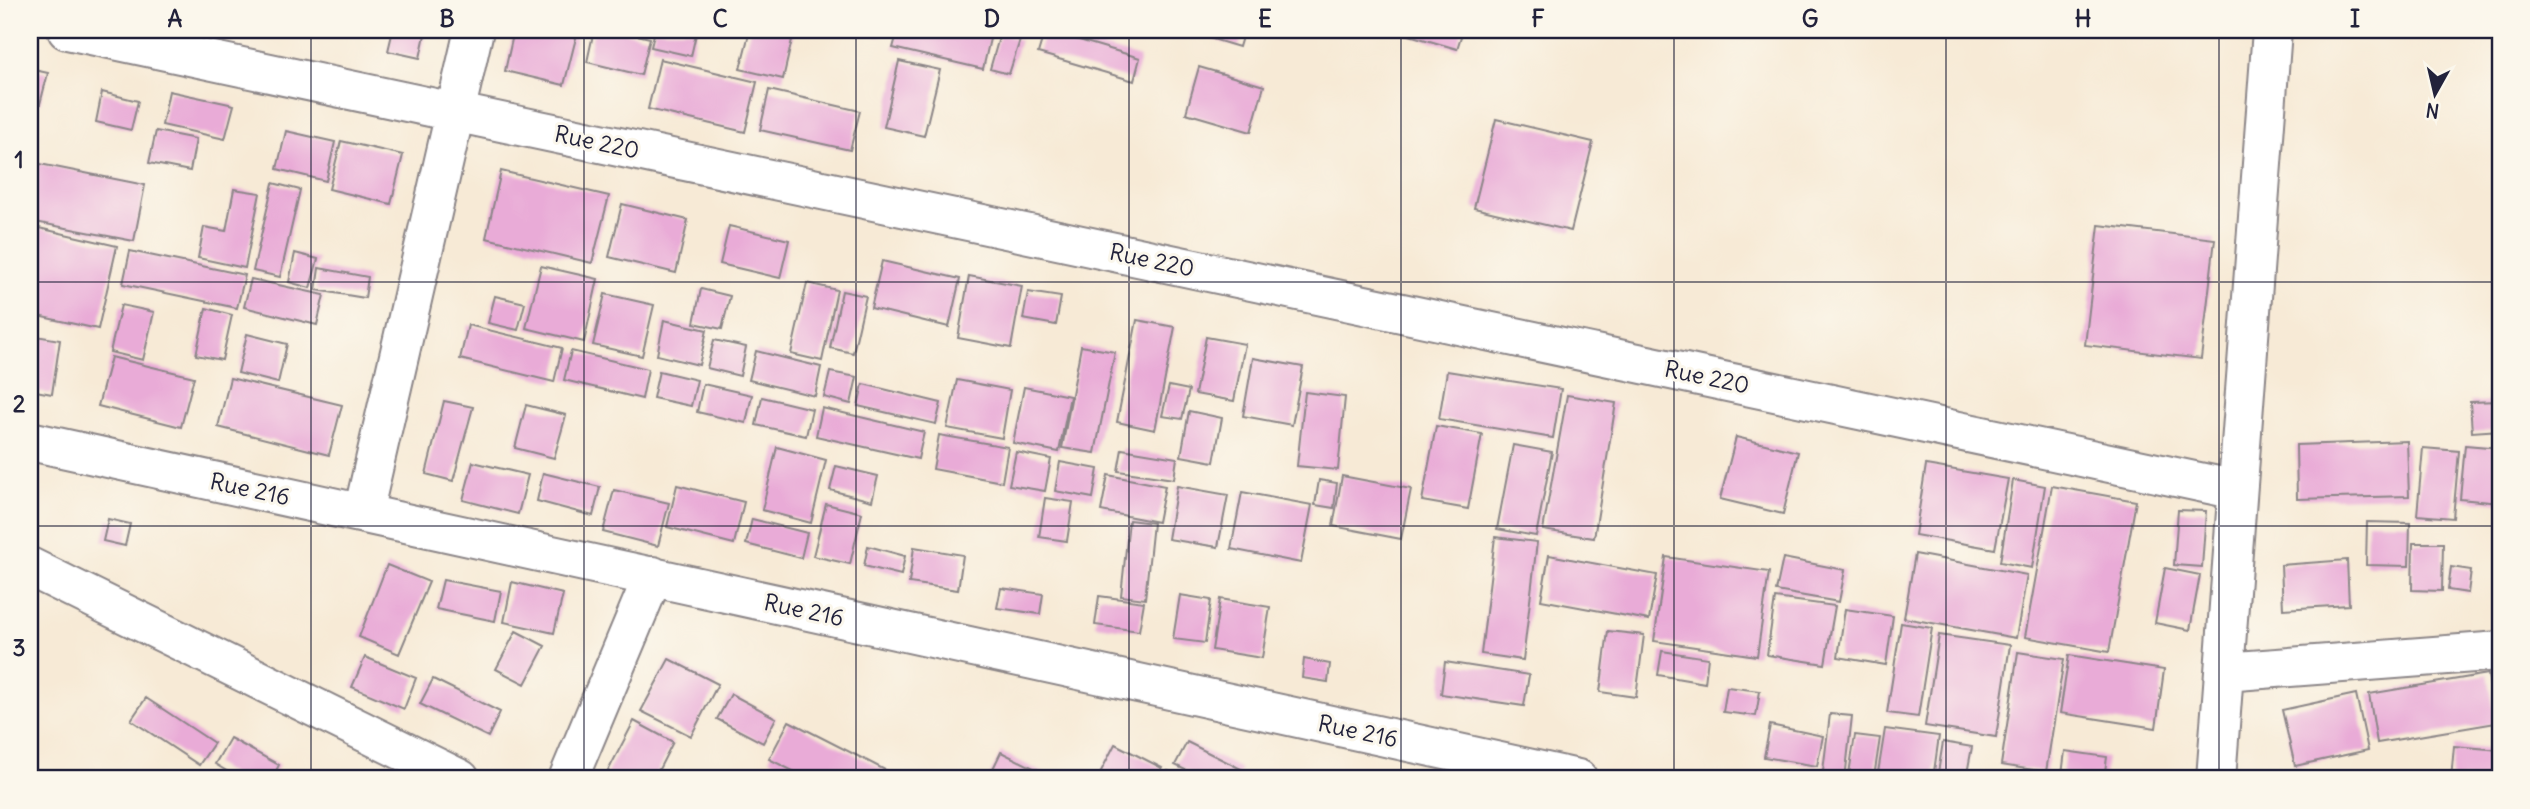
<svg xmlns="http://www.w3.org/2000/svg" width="2530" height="809" font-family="Delius,sans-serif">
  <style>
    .building { fill: #e9abd7 }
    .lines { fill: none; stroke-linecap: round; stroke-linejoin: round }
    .street-casing { stroke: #8c8688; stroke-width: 42 }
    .street { stroke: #fff; stroke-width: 38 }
    .grid { fill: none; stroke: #22223b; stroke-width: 2; stroke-opacity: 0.55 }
    .labels { text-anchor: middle; stroke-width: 6; stroke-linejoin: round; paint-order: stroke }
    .street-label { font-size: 23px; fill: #22223b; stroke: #fbf7ec }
    .neatline { fill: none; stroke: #22223b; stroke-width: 2.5 }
    .grid-label { font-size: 23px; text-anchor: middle; font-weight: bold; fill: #22223b }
  </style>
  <rect width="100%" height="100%" fill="#fbf7ec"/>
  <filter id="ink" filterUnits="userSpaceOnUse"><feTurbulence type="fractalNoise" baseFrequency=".0143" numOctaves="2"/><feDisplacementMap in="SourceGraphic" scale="14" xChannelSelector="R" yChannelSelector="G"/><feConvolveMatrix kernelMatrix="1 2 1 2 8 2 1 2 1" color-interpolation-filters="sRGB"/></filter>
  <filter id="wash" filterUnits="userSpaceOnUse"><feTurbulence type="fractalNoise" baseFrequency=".00686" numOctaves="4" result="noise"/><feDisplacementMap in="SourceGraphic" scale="28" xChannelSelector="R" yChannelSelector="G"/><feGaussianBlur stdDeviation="1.57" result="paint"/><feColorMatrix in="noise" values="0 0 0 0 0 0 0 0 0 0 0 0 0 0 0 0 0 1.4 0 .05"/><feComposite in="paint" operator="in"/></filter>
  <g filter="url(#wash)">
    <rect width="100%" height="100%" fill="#f7ead6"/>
    <g id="blocks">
      <path class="building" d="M393,30H426L420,58L388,51Z
        M514,30H559L577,34L564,85L505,71Z
        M594,30H615L650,38L641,75L587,62Z
        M655,30H697L691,56L651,47Z
        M750,30L794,31L783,79L740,69Z
        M853,30H881L880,37Z
        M898,30H992L983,69L893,48Z
        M1045,30L1140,58L1134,81L1038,53Z
        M1183,30H1244L1239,47Z
        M1392,30H1463L1457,49Z
        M1000,34L1020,40L1009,74L990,69Z
        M660,59L757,82L745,132L648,109Z
        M899,61L940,70L924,136L884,127Z
        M1199,67L1264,86L1251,132L1186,113Z
        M30,69L48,73L40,104L30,102Z
        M769,90L860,111L850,150L760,130Z
        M169,91L234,105L225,139L162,125Z
        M102,92L138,101L131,130L96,122Z
        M1496,119L1593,142L1571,231L1474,208Z
        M156,131L196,139L190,171L149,163Z
        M286,131L335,142L326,181L277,169Z
        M341,141L403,155L391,204L329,189Z
        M35,163L145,185L134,241L30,221V188Z
        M501,171L609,196L592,263L486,238Z
        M273,183L300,190L280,277L253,271Z
        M234,189L260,193L245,268L198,258L204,227L226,231Z
        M622,204L688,220L676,273L609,257Z
        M2099,225L2215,239L2201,359L2085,345Z
        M30,226L117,246L98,329L33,315L36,301L30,299Z
        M729,226L789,240L780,278L720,264Z
        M130,251L245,275L237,308L123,284Z
        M295,253L318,259L310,288L289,282Z
        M882,261L960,279L949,327L871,308Z
        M541,266L598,279L584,342L526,328Z
        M319,268L368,277L365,298L316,290Z
        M969,276L1022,286L1011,348L958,338Z
        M251,279L324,295L317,325L244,307Z
        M807,283L837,290L822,361L791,354Z
        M701,289L730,296L722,329L694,323Z
        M842,291L866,296L853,353L830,348Z
        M1028,292L1061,297L1056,325L1023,319Z
        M605,294L654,305L642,356L593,345Z
        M495,296L525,303L518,330L488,323Z
        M121,305L154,312L143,360L110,352Z
        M206,308L232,315L222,360L196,355Z
        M664,320L707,330L699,365L657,355Z
        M1137,320L1175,327L1155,430L1117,422Z
        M468,325L562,348L554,382L460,359Z
        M247,334L287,344L278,383L238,373Z
        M30,335L60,340L52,394L30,390Z
        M1206,337L1245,344L1234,401L1195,394Z
        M714,340L746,347L740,376L707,368Z
        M1081,346L1115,352L1095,453L1062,448Z
        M571,351L648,369L642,399L564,380Z
        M756,351L821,367L815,396L749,380Z
        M111,357L194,377L181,427L98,406Z
        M1253,358L1303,367L1292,425L1243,416Z
        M659,371L697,380L691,406L653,398Z
        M1447,371L1561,389L1553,438L1439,419Z
        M830,372L857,377L851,404L824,397Z
        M230,378L342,405L329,455L218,427Z
        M957,380L1010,390L1002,438L947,428Z
        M703,384L752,395L746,423L697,412Z
        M863,384L941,403L936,424L858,406Z
        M1169,386L1189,390L1182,419L1162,416Z
        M1024,387L1070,396L1059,452L1013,443Z
        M1305,392L1345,397L1338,470L1297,466Z
        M1567,395L1616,403L1594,538L1543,530Z
        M762,397L812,409L806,436L756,425Z
        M444,401L473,407L453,481L426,474Z
        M2500,401V430L2472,432L2470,402Z
        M526,405L566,415L554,458L515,448Z
        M822,408L924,432L918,459L816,436Z
        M1189,411L1222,418L1214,462L1181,456Z
        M1436,426L1482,434L1468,509L1422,501Z
        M939,435L1008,447L1002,482L933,469Z
        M1736,437L1798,452L1783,514L1720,499Z
        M2407,441L2409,496L2297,499L2296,445Z
        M1513,445L1552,452L1536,536L1497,529Z
        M2465,445L2500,448V503L2460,499Z
        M777,447L826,460L811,523L762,510Z
        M2423,448L2459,451L2453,518L2417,515Z
        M1122,449L1177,458L1174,479L1118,471Z
        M1016,452L1051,459L1045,491L1009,485Z
        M473,462L528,475L518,514L463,500Z
        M1060,462L1098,469L1093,498L1055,491Z
        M1926,465L2008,479L1995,549L1915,535Z
        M836,466L878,476L872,501L830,490Z
        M543,473L600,487L593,516L537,501Z
        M1108,475L1165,486L1158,522L1101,511Z
        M1342,476L1411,489L1401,539L1333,526Z
        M1319,480L1337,483L1334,508L1315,505Z
        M2013,480L2045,486L2032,568L2000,562Z
        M677,485L744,502L734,544L667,527Z
        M1177,486L1228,495L1218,547L1168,539Z
        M2052,486L2136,501L2109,652L2025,637Z
        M614,490L669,503L658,546L603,532Z
        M1242,492L1312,505L1301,563L1231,549Z
        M1045,498L1073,502L1067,541L1039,537Z
        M826,504L862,513L850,564L813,556Z
        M2178,510L2206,511L2202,567L2174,565Z
        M108,519L130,524L125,546L103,541Z
        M752,519L807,533L801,558L746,544Z
        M1129,520L1153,523L1145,599L1121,596Z
        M2367,522L2410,523L2409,566L2366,565Z
        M1495,537L1537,542L1523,660L1481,654Z
        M2413,543H2443L2442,591L2412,590Z
        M868,546L905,556L901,575L864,566Z
        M914,547L963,555L958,590L909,583Z
        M1915,554L2027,575L2016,638L1904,618Z
        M1549,555L1657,575L1649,620L1541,600Z
        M1666,557L1769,572L1757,656L1654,641Z
        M1783,558L1845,570L1839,602L1776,591Z
        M2347,560L2349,605L2283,609L2281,565Z
        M387,565L429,582L399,654L359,637Z
        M2451,567L2471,570L2468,593L2448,590Z
        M2165,568L2200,575L2190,630L2155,623Z
        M443,580L501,591L495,621L436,609Z
        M512,582L563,594L554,633L504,622Z
        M1001,588L1043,594L1040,614L997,608Z
        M1180,595L1211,600L1205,643L1173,639Z
        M1099,596L1144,602L1139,631L1095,625Z
        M1775,598L1835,606L1825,664L1767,655Z
        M1220,599L1270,607L1262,658L1212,650Z
        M1845,609L1893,616L1886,665L1838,657Z
        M1901,623L1932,628L1918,717L1887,713Z
        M516,631L545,646L525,684L496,669Z
        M1608,631L1644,635L1636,697L1600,692Z
        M1939,635L2010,645L1996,737L1925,726Z
        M1662,651L1708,658L1705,683L1658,675Z
        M2018,652L2064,659L2046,772L2001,765Z
        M2069,655L2164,670L2156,728L2060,713Z
        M365,657L416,678L404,709L352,687Z
        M669,659L718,684L691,736L641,711Z
        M1304,659L1330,664L1328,682L1302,678Z
        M1445,662L1529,675L1524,706L1441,694Z
        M2488,674L2496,723L2377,743L2369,694Z
        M433,679L500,712L488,737L420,704Z
        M1727,687L1760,691L1756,716L1723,712Z
        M731,694L776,718L763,743L717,719Z
        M2356,694L2368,750L2295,766L2282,710Z
        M146,698L214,743L199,765L131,720Z
        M1830,714L1852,716L1845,779H1822Z
        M634,721L673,742L654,779H614L606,775Z
        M789,721L889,772L886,779H809L769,759Z
        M1770,725L1823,736L1817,766L1764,757Z
        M1885,729L1939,736L1933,779H1877Z
        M1855,735L1880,738L1874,777L1849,774Z
        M230,738L279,765L272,779H240L215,764Z
        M1187,742L1241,769L1236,779H1204L1175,765Z
        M1943,742L1972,747L1966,779H1937Z
        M1115,744L1162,768L1156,779H1097Z
        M2454,746L2500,750V779H2451Z
        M2065,751L2107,757L2104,779L2062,775Z
        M1001,752L1056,779H988Z
        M754,771L772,779H750Z
        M1168,771L1185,779H1164Z
        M1997,773L2031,778V779H1996Z
        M2301,775L2332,777V779H2300Z"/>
    </g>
  </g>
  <g filter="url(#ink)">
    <use href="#blocks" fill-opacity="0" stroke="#8c8688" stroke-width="2"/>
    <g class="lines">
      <g class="street-casing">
        <path id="street" d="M67,30L2237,490
          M30,441L1578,779
          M363,513L474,30
          M30,567L460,779
          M2224,672L2500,651
          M568,779L653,576
          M2216,779L2272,30"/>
      </g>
      <use href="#street" class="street"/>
    </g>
  </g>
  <path class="grid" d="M311,30V779M584,30V779M856,30V779M1129,30V779M1401,30V779M1674,30V779M1946,30V779M2219,30V779M30,282H2500M30,526H2500"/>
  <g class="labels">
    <g class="street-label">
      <text transform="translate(597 142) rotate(12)" y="8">Rue 220</text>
      <text transform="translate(1152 260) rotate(12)" y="8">Rue 220</text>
      <text transform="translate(1707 377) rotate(12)" y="8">Rue 220</text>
      <text transform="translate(250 489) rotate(12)" y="8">Rue 216</text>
      <text transform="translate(804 610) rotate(12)" y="8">Rue 216</text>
      <text transform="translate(1358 731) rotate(12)" y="8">Rue 216</text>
    </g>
  </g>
  <rect width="2530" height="809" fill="none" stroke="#fbf7ec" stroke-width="77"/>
  <g transform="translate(2435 94) rotate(188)" stroke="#fbf7ec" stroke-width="5" paint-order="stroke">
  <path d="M0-5L12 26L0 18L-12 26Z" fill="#22223b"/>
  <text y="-10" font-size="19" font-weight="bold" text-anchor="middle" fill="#22223b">N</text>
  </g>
  <rect x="38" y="38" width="2454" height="732" class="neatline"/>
  <g class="grid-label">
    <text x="175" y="27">A</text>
    <text x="447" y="27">B</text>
    <text x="720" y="27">C</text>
    <text x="992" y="27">D</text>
    <text x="1265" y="27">E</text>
    <text x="1538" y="27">F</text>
    <text x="1810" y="27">G</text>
    <text x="2083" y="27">H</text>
    <text x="2355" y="27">I</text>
    <text x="19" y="168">1</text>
    <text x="19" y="412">2</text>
    <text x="19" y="656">3</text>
  </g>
</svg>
